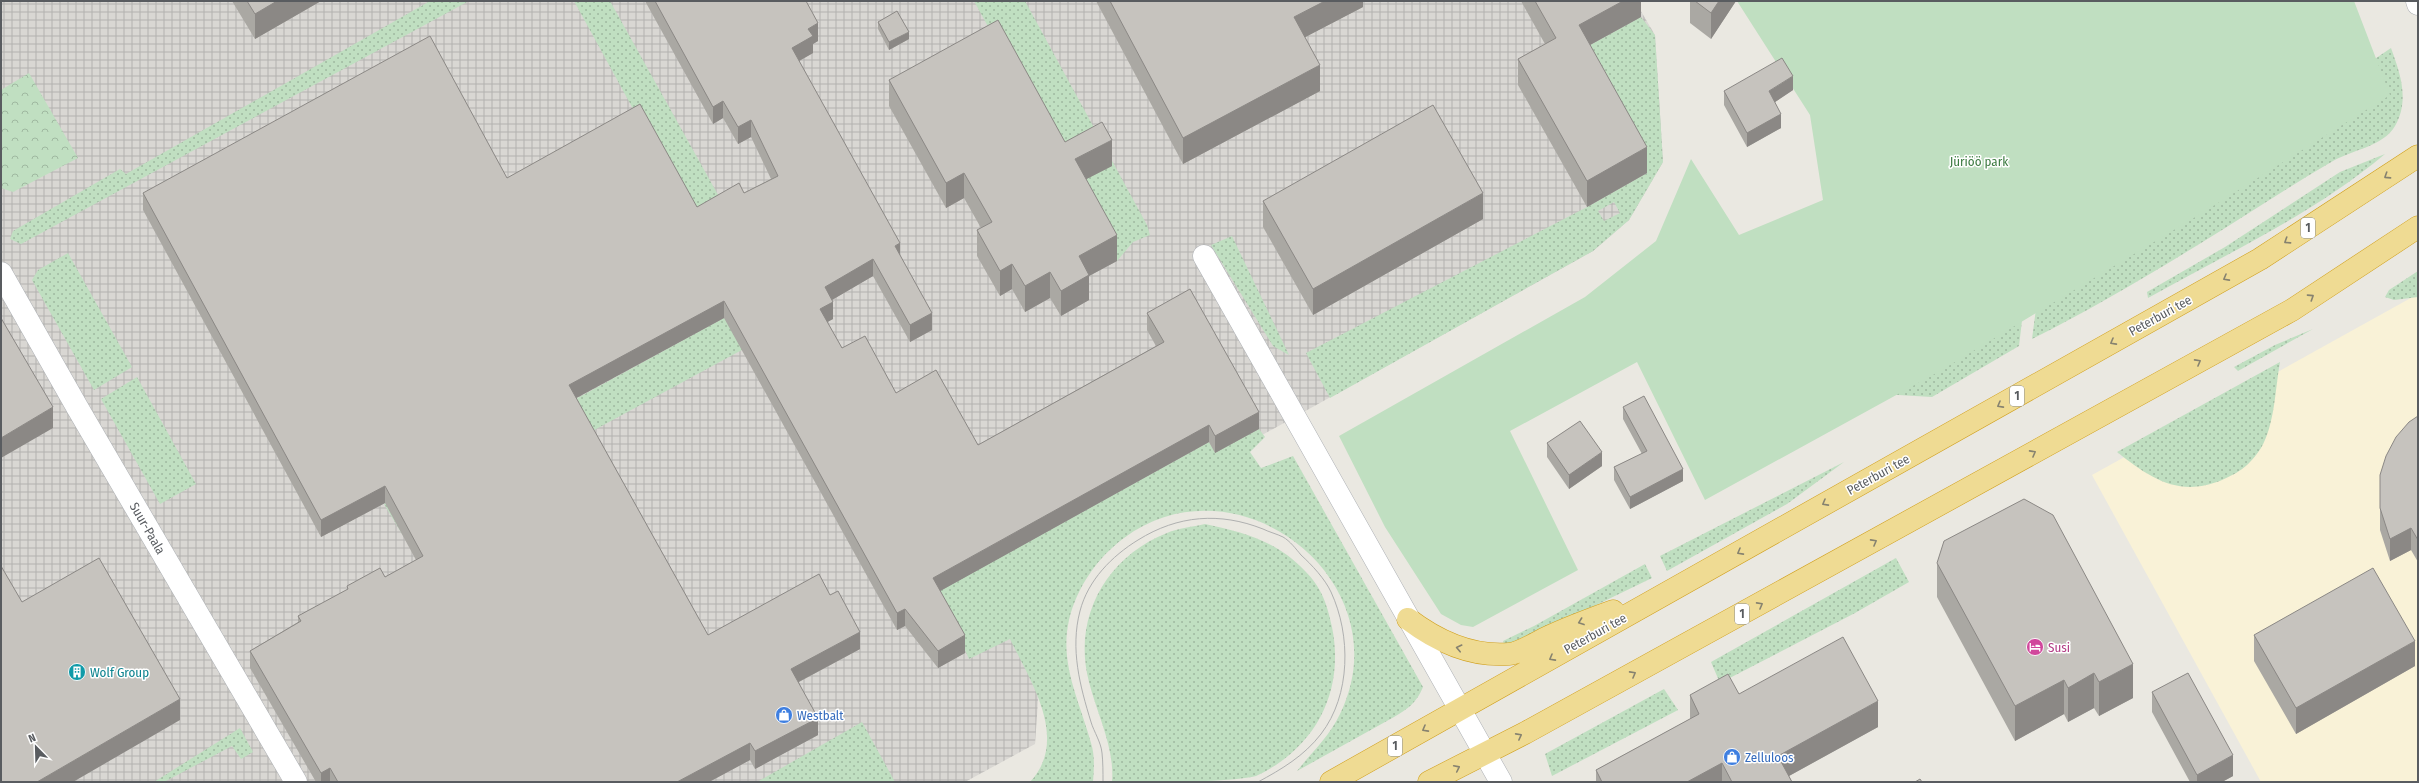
<svg xmlns="http://www.w3.org/2000/svg" width="2419" height="783" font-family="'Fira Sans Condensed',sans-serif">
  <style>
    .commercial { fill: #f9f2d7 }
    .industrial { fill: url(#industrial-grid) }
    .grass { fill: url(#grass-dots); fill-rule: evenodd }
    .forest { fill: url(#forest-crowns) }
    .green { fill: #c0dfc1 }
    .lines { fill: none; stroke-linecap: round; stroke-linejoin: round }
    .street-casing { stroke: #aeb1b5; stroke-width: 23 }
    .highway-casing { stroke: #d09f1b; stroke-width: 23 }
    .street { stroke: #fff; stroke-width: 22 }
    .highway { stroke: #efdb93; stroke-width: 22 }
    .tram { stroke: #afb0b0; stroke-width: 1 }
    .wall { fill: #aaa8a3 }
    .shaded-wall { fill: #8b8885 }
    .building { fill: #c6c3be; stroke: #8b8885 }
    .oneway { stroke: #86826f }
    .labels { text-anchor: middle; stroke-width: 3; stroke-linejoin: round; paint-order: stroke }
    .shield { fill: #fff; stroke: #8b8d90; stroke-width: 1 }
    .shield-label { font-size: 12px; font-weight: bold; fill: #595c60 }
    .park-label { font-size: 13px; fill: #3d7b42; stroke: #fff }
    .street-label { font-size: 13px; fill: #595c60; stroke: #fff }
    .hotel-label { font-size: 13px; fill: #b23c85; stroke: #fff; text-anchor: start }
    .culture-label { font-size: 13px; fill: #0d838f; stroke: #fff; text-anchor: start }
    .shop-label { font-size: 13px; fill: #366cbe; stroke: #fff; text-anchor: start }
  </style>
  <defs>
    <pattern id="industrial-grid" width="8" height="8" patternUnits="userSpaceOnUse"><rect width="8" height="8" fill="#d9d7d3"/><path d="M0 4h8M4 0v8" fill="none" stroke="#b3b2af"/></pattern>
    <pattern id="grass-dots" width="8" height="8" patternUnits="userSpaceOnUse"><rect width="8" height="8" fill="#c0dfc1"/><path d="M2 2h.1M6 6h.1" fill="none" stroke="#9fb8a0" stroke-width="1.8" stroke-linecap="round"/></pattern>
    <pattern id="forest-crowns" width="20" height="18" patternUnits="userSpaceOnUse"><rect width="20" height="18" fill="#c0dfc1"/><path d="M2 6a3 3 0 1 1 6 0M12 15a3 3 0 1 1 6 0" fill="none" stroke="#9fb8a0"/></pattern>
  </defs>
  <rect width="100%" height="100%" fill="#eae8e1"/>
  <path class="commercial" d="M2418,294V782H2261L2092,475Z"/>
  <path class="industrial" d="M1,1H1635L1655,35L1663,162L1629,220L1593,251L1025,567L1045,602L1035,744L965,782H1Z"/>
  <path class="grass" d="M430,1H469L21,244L10,239L13,231L120,169L126,174Z
    M574,1H610L790,324L402,534L384,504L742,308Z
    M974,1H1025L1147,225L1150,235L1133,242L1117,261Z
    M1641,17L1655,35L1663,162L1629,220L1593,251L1330,398L1306,353L1587,207L1647,173L1579,51ZM1614,202L1620,213L1604,221L1598,211Z
    M2391,48C2400,73 2410,100 2395,126C2384,146 2352,150 2333,161C2288,187 2245,216 2201,243C2146,277 2090,310 2032,339L2039,286Z
    M2385,154C2315,213 2228,253 2148,298L2147,292L2225,247L2340,172Z
    M1232,236L1289,355L1273,346L1211,245Z
    M68,253L132,367L94,390L32,280L38,270Z
    M2418,271V297L2394,300L2385,297L2389,290Z
    M2025,295L2019,346L1932,397L1881,394Z
    M2313,329L2238,371L2234,367L2275,345Z
    M2280,362C2275,389 2275,424 2261,448C2249,466 2240,472 2222,480C2179,498 2150,478 2117,452Z
    M137,377L196,484L160,504L101,399Z
    M1259,429L1265,437L1250,452L1261,468L1293,456L1423,687C1417,702 1408,709 1394,717L1297,771C1312,752 1329,737 1340,714C1404,583 1239,453 1124,538C1097,558 1077,587 1069,620C1059,664 1080,702 1091,743C1095,755 1094,769 1093,782H1030C1070,739 1030,681 1010,639L969,659L939,591L1209,442L1215,452Z
    M1844,462L1787,504L1667,571L1660,556Z
    M1205,524C1243,532 1277,541 1305,571C1322,588 1327,604 1332,627C1345,691 1316,748 1256,776C1229,783 1146,782 1112,782C1115,748 1097,714 1089,682C1072,618 1106,557 1167,533C1178,528 1193,527 1205,524Z
    M1896,558L1909,582L1855,613L1720,683L1711,662Z
    M1645,564L1652,578L1524,640L1504,644L1503,641L1534,626Z
    M1664,689L1678,710L1552,776L1545,754Z
    M862,722L895,782H757Z
    M240,728L253,752L241,759L232,746L164,782H154Z"/>
  <path class="forest" d="M29,73L78,158L13,192L1,188V90Z"/>
  <path class="green" d="M1737,1H2354L2390,95L2202,213L1940,371L1705,500L1637,362L1510,431L1578,570L1473,627L1461,625L1441,614L1385,527L1339,436L1585,297L1656,241L1691,159L1739,235L1823,200L1810,115Z"/>
  <g class="lines">
    <g class="street-casing">
      <path id="street" d="M2417,1L2418,4
        M1204,256L1501,782
        M1,273L77,407L296,782"/>
    </g>
    <g class="highway-casing">
      <path id="highway" d="M1408,619C1437,641 1471,657 1509,654C1521,653 1537,642 1548,637C1569,627 1591,619 1613,611
        M1331,782L2260,259L2418,156
        M1429,782L1525,733L2292,310L2418,227"/>
    </g>
    <use href="#street" class="street"/>
    <use href="#highway" class="highway"/>
    <path class="tram" d="M1103,782C1103,772 1103,762 1102,753C1101,742 1094,732 1091,722C1080,686 1070,649 1080,611C1088,580 1112,556 1138,540C1178,515 1220,512 1263,529C1269,532 1277,534 1283,537C1290,541 1296,549 1301,555C1312,565 1325,579 1331,592C1351,635 1351,695 1321,734C1304,756 1282,769 1258,782"/>
  </g>
  <path class="wall" d="M232,1H321L255,39Z
    M645,1H806L818,41L813,44V53L799,61L900,256L932,330L910,342L873,276L832,300L833,319L827,322L842,348L896,393L978,445L1156,346L1147,330V313L1259,429L1215,453L1209,442L940,591L965,653L938,668L905,626L897,630L724,318L576,398L708,635L860,649L799,682L818,735L755,769L750,760L709,782H316L250,668V651L298,622V616L347,590V586L385,577L416,560L385,503L321,537L143,210V193L507,178L697,207L744,193L771,179L751,137L738,144L723,118L713,124Z
    M1096,1H1363V7L1305,37L1320,91L1183,164Z
    M1521,1H1641V17L1590,45L1647,173L1587,207L1518,85V59L1545,44Z
    M1690,1H1736L1711,39L1690,23Z
    M878,22L909,39L889,50L878,29Z
    M889,80L1065,142L1112,166L1086,179L1117,261L1089,276V300L1061,316L1050,298L1025,312L1012,289L1000,296L977,256V230L981,228L964,198L946,208L889,106Z
    M1793,90L1775,102L1781,128L1747,147L1724,105V91Z
    M1263,201L1483,219L1313,315L1263,227Z
    M1623,407L1683,481L1630,509L1614,480V467L1642,454L1623,419Z
    M2418,416V562L2411,550L2390,561L2380,530V475Z
    M1547,443L1602,466L1569,489L1547,457Z
    M1937,563L2133,698L2099,716L2094,708L2068,722L2064,714L2015,741L1937,597Z
    M2254,635L2415,666L2296,734L2254,661Z
    M2152,692L2233,776L2222,782H2190L2152,712Z
    M1739,694L1878,727L1789,776L1792,782H1596V770L1690,719V695Z"/>
  <path class="shaded-wall" d="M277,1H321L255,39V14Z
    M1325,1H1363V7L1294,43V17Z
    M1623,1H1641V17L1579,51V25Z
    M1719,1H1736L1711,39V13Z
    M818,23V41L813,44V53L792,65V48L808,29Z
    M909,32V39L889,50V42Z
    M1320,65V91L1183,164V138Z
    M1793,76V90L1769,106V91Z
    M723,101V118L713,124V107Z
    M1781,114V128L1747,147V133Z
    M751,120V137L738,144V127Z
    M1112,140V166L1075,185V159Z
    M1647,147V173L1587,207V181Z
    M964,173V198L946,208V183Z
    M1483,193V219L1313,315V289Z
    M1117,235V261L1089,276V300L1061,316V291L1079,256Z
    M900,243V260L895,246Z
    M873,259V276L825,304V287Z
    M1012,264V289L1000,296V271Z
    M1050,272V298L1025,312V286Z
    M724,301V318L569,402V385Z
    M833,302V319L820,326V309Z
    M932,313V330L910,342V325Z
    M53,407V428L1,458V438Z
    M1259,412V429L1215,453V436Z
    M1209,425V442L933,595V578Z
    M1602,452V466L1569,489V475Z
    M1683,469V481L1630,509V497Z
    M385,486V503L321,537V520Z
    M2411,528V550L2390,561V539Z
    M905,609V626L897,630V613Z
    M860,632V649L791,686V669Z
    M965,635V653L938,668V651Z
    M2415,641V666L2296,734V708Z
    M2133,664V698L2099,716V682Z
    M2094,673V708L2068,722V688Z
    M2064,680V714L2015,741V706Z
    M180,699V720L73,782H37Z
    M1878,701V727L1778,782V756Z
    M818,718V735L755,769V751Z
    M750,743V760L709,782H677Z
    M2233,755V776L2222,782H2197V775Z
    M1722,763V782H1687Z
    M330,768V782H321V773Z"/>
  <path class="building" d="M247,1H277L255,14Z
    M655,1H806L818,23L808,29L813,36L792,48L900,243L895,246L932,313L910,325L873,259L825,287L833,302L820,309L842,348L865,336L896,393L936,370L978,445L1164,342L1147,313L1190,289L1259,412L1215,436L1209,425L933,578L965,635L938,651L905,609L897,613L724,301L569,385L708,635L819,574L830,595L838,591L860,632L791,669L818,718L755,751L750,743L677,782H338L330,768L321,773L250,651L301,621L298,616L348,589L347,586L380,568L385,577L423,556L385,486L321,520L143,193L430,36L507,178L640,104L697,207L739,183L744,193L778,176L751,120L738,127L723,101L713,107Z
    M1110,1H1325L1294,17L1320,65L1183,138Z
    M1535,1H1623L1579,25L1647,147L1587,181L1518,59L1556,38Z
    M1695,1H1719L1711,13Z
    M897,11L909,32L889,42L878,22Z
    M998,20L1065,142L1102,122L1112,140L1075,159L1117,235L1079,256L1089,275L1061,291L1050,272L1025,286L1012,264L1000,271L977,230L992,222L964,173L946,183L889,80Z
    M1782,58L1793,76L1769,91L1781,114L1747,133L1724,91Z
    M1433,105L1483,193L1313,289L1263,201Z
    M1,318L53,407L1,438Z
    M1644,396L1683,469L1630,497L1614,467L1647,451L1623,407Z
    M2418,416V540L2411,528L2390,539L2380,508V475L2386,456L2396,437L2409,422Z
    M1580,421L1602,452L1569,475L1547,443Z
    M2024,499L2053,515L2133,664L2099,682L2094,673L2068,688L2064,680L2015,706L1937,563L1944,541Z
    M99,558L180,699L37,782H1V566L22,602Z
    M2373,568L2415,641L2296,708L2254,635Z
    M1843,637L1878,701L1778,756L1792,782H1732L1722,763L1687,782H1602L1596,770L1699,714L1690,695L1728,674L1739,694Z
    M2188,673L2233,755L2197,775L2152,692Z
    M1920,779L1922,782H1915Z"/>
  <defs><path id="oneway-chevron" d="M-2-3.5L2.5 0L-2 3.5" fill="none" stroke-width="1.6" stroke-linecap="round" stroke-linejoin="round"/></defs>
  <g class="oneway">
    <use href="#oneway-chevron" transform="translate(2387 176) rotate(147)"/>
    <use href="#oneway-chevron" transform="translate(2287 241) rotate(147)"/>
    <use href="#oneway-chevron" transform="translate(2226 278) rotate(151)"/>
    <use href="#oneway-chevron" transform="translate(2311 297) rotate(-33)"/>
    <use href="#oneway-chevron" transform="translate(2113 342) rotate(151)"/>
    <use href="#oneway-chevron" transform="translate(2198 362) rotate(-29)"/>
    <use href="#oneway-chevron" transform="translate(2000 405) rotate(151)"/>
    <use href="#oneway-chevron" transform="translate(2033 453) rotate(-29)"/>
    <use href="#oneway-chevron" transform="translate(1825 503) rotate(151)"/>
    <use href="#oneway-chevron" transform="translate(1874 542) rotate(-29)"/>
    <use href="#oneway-chevron" transform="translate(1740 552) rotate(151)"/>
    <use href="#oneway-chevron" transform="translate(1760 605) rotate(-29)"/>
    <use href="#oneway-chevron" transform="translate(1581 622) rotate(160)"/>
    <use href="#oneway-chevron" transform="translate(1459 648) rotate(-167)"/>
    <use href="#oneway-chevron" transform="translate(1552 658) rotate(151)"/>
    <use href="#oneway-chevron" transform="translate(1633 674) rotate(-29)"/>
    <use href="#oneway-chevron" transform="translate(1425 729) rotate(151)"/>
    <use href="#oneway-chevron" transform="translate(1519 736) rotate(-28)"/>
    <use href="#oneway-chevron" transform="translate(1457 768) rotate(-26)"/>
  </g>
  <defs>
    <g id="hotel-disc" transform="scale(0.9)"><circle r="9.5" fill="#d1479c" stroke="#fff"/><path d="M-6-4.5h1.5V1H6V5H4.5V3h-9V5H-6ZM-4 0a1.8 1.8 0 1 1 3.6 0ZM.5 0V-2.5h3Q6-2.5 6 0Z" fill="#fff"/></g>
    <g id="building-disc" transform="scale(0.9)"><circle r="9.5" fill="#0f9aa8" stroke="#fff"/><path d="M-4-6H4V6H1V3H-1V6H-4ZM-2.5-4.3h1.7v1.8h-1.7ZM.8-4.3h1.7v1.8H.8ZM-2.5-1h1.7V.8h-1.7ZM.8-1h1.7V.8H.8Z" fill="#fff"/></g>
    <g id="shop-disc" transform="scale(0.9)"><circle r="9.5" fill="#3f7fe0" stroke="#fff"/><path d="M-5-2.5h2.3a2.7 3.5 0 0 1 5.4 0H5L5.5 6h-11ZM-1.5-2.5h3a1.5 2.3 0 0 0-3 0Z" fill="#fff"/></g>
  </defs>
  <g fill-rule="evenodd">
    <use href="#hotel-disc" x="2035" y="647"/>
    <use href="#building-disc" x="77" y="672"/>
    <use href="#shop-disc" x="784" y="715"/>
    <use href="#shop-disc" x="1732" y="757"/>
  </g>
  <g class="labels">
    <g class="shield">
      <rect x="2301" y="218" width="14" height="20" rx="3"/>
      <rect x="2010" y="386" width="14" height="20" rx="3"/>
      <rect x="1735" y="604" width="14" height="20" rx="3"/>
      <rect x="1388" y="736" width="14" height="20" rx="3"/>
    </g>
    <g class="shield-label">
      <text x="2308" y="232">1</text>
      <text x="2017" y="400">1</text>
      <text x="1742" y="618">1</text>
      <text x="1395" y="750">1</text>
    </g>
    <g class="park-label">
      <text x="1979" y="166">Jüriöö park</text>
    </g>
    <g class="street-label">
      <text transform="translate(2160 315) rotate(-29)" y="5">Peterburi tee</text>
      <text transform="translate(1878 474) rotate(-29)" y="5">Peterburi tee</text>
      <text transform="translate(148 528) rotate(60)" y="5">Suur-Paala</text>
      <text transform="translate(1595 633) rotate(-29)" y="5">Peterburi tee</text>
    </g>
    <g class="hotel-label">
      <text x="2048" y="652">Susi</text>
    </g>
    <g class="culture-label">
      <text x="90" y="677">Wolf Group</text>
    </g>
    <g class="shop-label">
      <text x="797" y="720">Westbalt</text>
      <text x="1745" y="762">Zelluloos</text>
    </g>
  </g>
  <rect width="2419" height="783" fill="none" stroke="#595c60" stroke-width="4"/>
  <g transform="translate(36 747) rotate(337)" stroke="#ffffff" stroke-width="3" paint-order="stroke">
  <path d="M0-3L7 15L0 10L-7 15Z" fill="#595c60"/>
  <text y="-6" font-size="11" font-weight="bold" text-anchor="middle" fill="#595c60">N</text>
  </g>
</svg>
